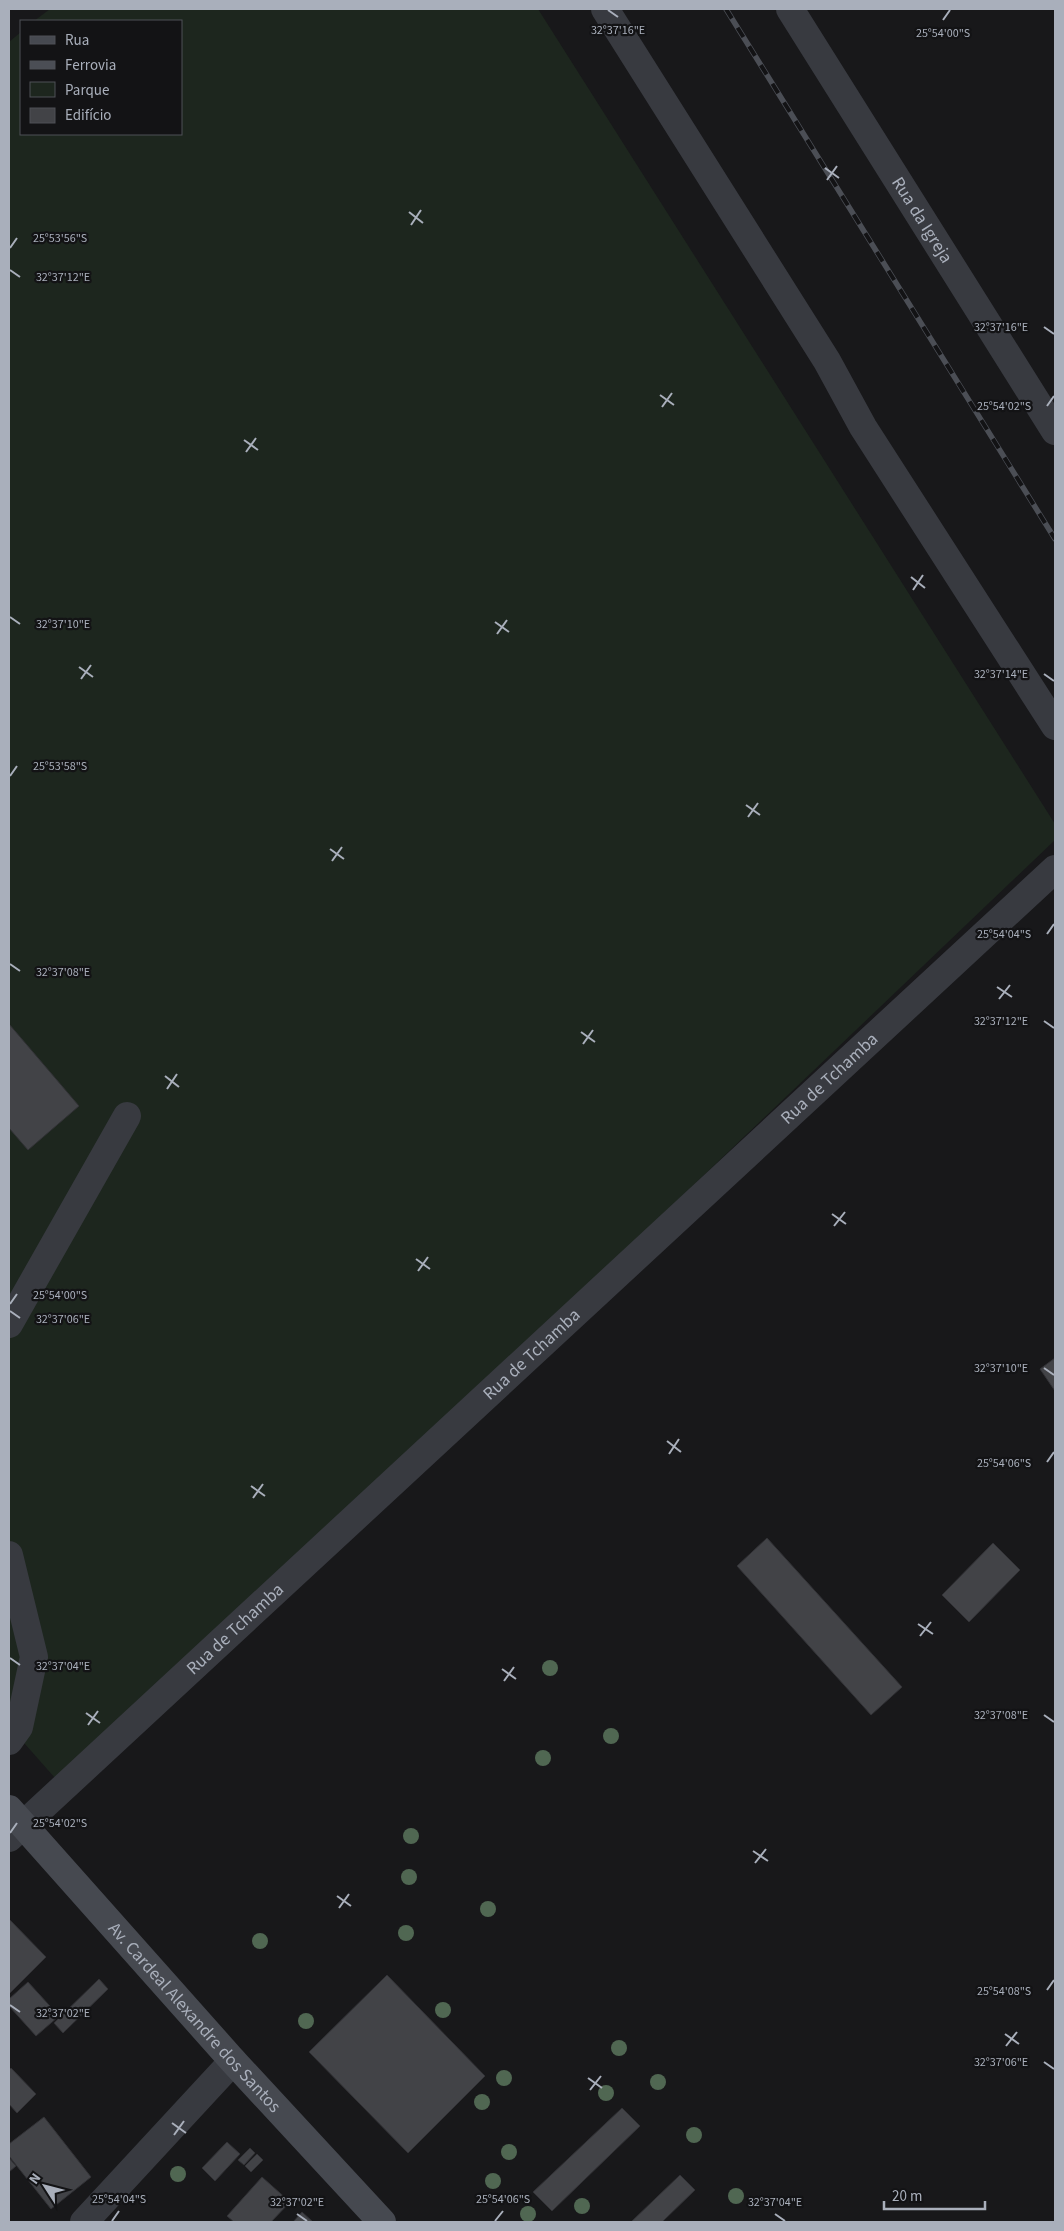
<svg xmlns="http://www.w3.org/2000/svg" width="1064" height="2231" font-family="'Source Sans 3',sans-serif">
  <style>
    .green { fill: #1d261e }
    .building { fill: #424347; stroke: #323236 }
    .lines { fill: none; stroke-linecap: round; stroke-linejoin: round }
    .minor { stroke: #383a40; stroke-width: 28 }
    .secondary { stroke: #464950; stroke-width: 28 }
    .rail-casing { stroke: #4b4e55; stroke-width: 5.5 }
    .rail { stroke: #131315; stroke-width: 4; stroke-dasharray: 11; stroke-linecap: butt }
    .tree { fill: #506752 }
    .ticks { fill: none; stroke: #a9afbb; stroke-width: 2 }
    .labels { text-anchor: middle; stroke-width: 4.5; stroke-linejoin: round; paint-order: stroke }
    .street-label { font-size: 18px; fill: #a9afbb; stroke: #131315 }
    .ticks-label { font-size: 12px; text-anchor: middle; fill: #a9afbb; stroke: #131315; stroke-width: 4.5; stroke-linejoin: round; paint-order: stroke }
  </style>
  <rect width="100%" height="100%" fill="#18181a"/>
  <path class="green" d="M50,9H538L1055,824V840L63,1787L9,1726V42L21,32V134H181V21H34Z"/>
  <path class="building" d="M9,1024L79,1106L28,1150L9,1128Z
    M1055,1358V1391L1040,1369Z
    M767,1538L902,1687L871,1715L737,1566Z
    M993,1543L1020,1570L969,1622L942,1595Z
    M9,1919L46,1957L9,1994Z
    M387,1975L485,2076L408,2153L309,2052Z
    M99,1979L108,1989L63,2033L54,2023Z
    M28,1982L59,2016L36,2036L9,2006V1999Z
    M11,2068L36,2094L17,2113L9,2104V2070Z
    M622,2108L640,2126L552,2211L533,2192Z
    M44,2117L91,2177L51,2209L9,2156V2144Z
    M227,2142L240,2154L215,2181L202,2168Z
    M250,2148L255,2153L244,2165L238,2160Z
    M257,2154L263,2160L251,2172L245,2166Z
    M9,2158L16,2166L9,2172Z
    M680,2175L695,2190L662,2222H631Z
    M262,2177L290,2202L271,2222H234L227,2216Z
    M302,2212L313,2222H293Z"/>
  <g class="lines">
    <g class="minor">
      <path d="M605,9L827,361L863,427L1055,726"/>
      <path id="s1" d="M790,9L1055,431"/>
      <path d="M9,1324L127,1116"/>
      <path d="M9,1555L34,1657L19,1727L9,1741"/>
      <path id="s2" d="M9,1838L1055,869"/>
      <path d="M84,2222L233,2061"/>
    </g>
    <path class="secondary" id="s3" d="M9,1809L233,2061L382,2222"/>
    <g class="rail-casing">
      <path id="rail" d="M726,9L1055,539"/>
    </g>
    <use href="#rail" class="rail"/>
  </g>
  <g class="tree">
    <circle cx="550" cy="1668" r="8"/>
    <circle cx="611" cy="1736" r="8"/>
    <circle cx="543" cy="1758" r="8"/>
    <circle cx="411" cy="1836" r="8"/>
    <circle cx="409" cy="1877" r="8"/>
    <circle cx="488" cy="1909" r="8"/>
    <circle cx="406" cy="1933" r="8"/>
    <circle cx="260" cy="1941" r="8"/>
    <circle cx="443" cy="2010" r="8"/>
    <circle cx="306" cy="2021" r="8"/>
    <circle cx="619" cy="2048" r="8"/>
    <circle cx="504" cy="2078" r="8"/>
    <circle cx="658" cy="2082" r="8"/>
    <circle cx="606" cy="2093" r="8"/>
    <circle cx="482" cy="2102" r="8"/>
    <circle cx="694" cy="2135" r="8"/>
    <circle cx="509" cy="2152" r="8"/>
    <circle cx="178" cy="2174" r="8"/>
    <circle cx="493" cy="2181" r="8"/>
    <circle cx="736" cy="2196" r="8"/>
    <circle cx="582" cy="2206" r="8"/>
    <circle cx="528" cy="2214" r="8"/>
  </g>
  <path class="ticks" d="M608,10L618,17M943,20L950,10M825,168L839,178M827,180L837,166M409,212L423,223M411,225L421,210M10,248L17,238M10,270L20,277M1044,327L1054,334M660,395L674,405M1047,406L1054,396M662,407L672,393M244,440L258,450M246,452L256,438M911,577L925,588M913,590L923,575M10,617L20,624M495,622L509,632M497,634L507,620M79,667L93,677M1044,674L1054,681M81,679L91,665M10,776L17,766M746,805L760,815M748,817L758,803M330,849L344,859M332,861L342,847M1047,934L1054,924M10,964L20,971M997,987L1012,997M999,999L1010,985M1044,1021L1054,1028M581,1032L595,1042M583,1044L593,1030M165,1076L179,1087M167,1089L177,1074M832,1214L846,1224M834,1226L845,1212M416,1259L430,1269M418,1271L428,1257M10,1304L17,1294M10,1311L20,1318M1044,1368L1054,1375M667,1441L681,1452M669,1454L679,1439M1047,1462L1054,1452M251,1486L265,1496M253,1498L263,1484M918,1624L933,1634M920,1636L931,1622M10,1658L20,1665M502,1669L516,1679M504,1681L514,1667M86,1713L100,1723M1044,1715L1054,1722M88,1725L98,1711M10,1833L17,1823M753,1851L768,1861M755,1863L766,1849M337,1896L351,1906M339,1908L349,1894M1047,1990L1054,1980M10,2005L20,2012M1005,2034L1019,2044M1006,2046L1017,2032M1044,2062L1054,2069M588,2078L602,2088M590,2090L601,2076M172,2123L186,2133M174,2135L184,2121M297,2214L307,2221M775,2214L785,2221M112,2221L119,2211M495,2221L503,2211"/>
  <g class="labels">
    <g class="street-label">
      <text dy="6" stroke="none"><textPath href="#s1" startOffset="249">Rua da Igreja</textPath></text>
      <text dy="6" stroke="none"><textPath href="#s2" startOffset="1118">Rua de Tchamba</textPath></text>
      <text dy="6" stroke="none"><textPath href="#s2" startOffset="712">Rua de Tchamba</textPath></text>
      <text dy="6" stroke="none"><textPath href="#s2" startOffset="308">Rua de Tchamba</textPath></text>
      <text dy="6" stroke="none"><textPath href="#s3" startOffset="279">Av. Cardeal Alexandre dos Santos</textPath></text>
    </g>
  </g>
  <g class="ticks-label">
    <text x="618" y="34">32°37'16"E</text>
    <text x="943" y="37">25°54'00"S</text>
    <text x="60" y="242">25°53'56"S</text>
    <text x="63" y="281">32°37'12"E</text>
    <text x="1001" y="331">32°37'16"E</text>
    <text x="1004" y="410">25°54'02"S</text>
    <text x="63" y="628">32°37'10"E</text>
    <text x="1001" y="678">32°37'14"E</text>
    <text x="60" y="770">25°53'58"S</text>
    <text x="1004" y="938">25°54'04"S</text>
    <text x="63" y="976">32°37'08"E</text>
    <text x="1001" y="1025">32°37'12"E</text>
    <text x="60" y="1299">25°54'00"S</text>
    <text x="63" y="1323">32°37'06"E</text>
    <text x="1001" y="1372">32°37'10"E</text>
    <text x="1004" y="1467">25°54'06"S</text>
    <text x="63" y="1670">32°37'04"E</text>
    <text x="1001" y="1719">32°37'08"E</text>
    <text x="60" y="1827">25°54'02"S</text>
    <text x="1004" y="1995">25°54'08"S</text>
    <text x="63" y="2017">32°37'02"E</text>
    <text x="1001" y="2066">32°37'06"E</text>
    <text x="119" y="2203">25°54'04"S</text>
    <text x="503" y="2203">25°54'06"S</text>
    <text x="297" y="2206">32°37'02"E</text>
    <text x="775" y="2206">32°37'04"E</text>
  </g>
  <rect width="1064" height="2231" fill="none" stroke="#a9afbb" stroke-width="20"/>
  <rect x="20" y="20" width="162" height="115" fill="#131315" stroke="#4f5157"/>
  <rect x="30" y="36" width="25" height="8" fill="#464950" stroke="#4f5157"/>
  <text x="65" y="45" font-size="15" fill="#a9afbb">Rua</text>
  <rect x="30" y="61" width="25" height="8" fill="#4b4e55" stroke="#4f5157"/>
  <text x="65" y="70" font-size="15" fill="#a9afbb">Ferrovia</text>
  <rect x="30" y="82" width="25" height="15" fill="#1d261e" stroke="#4f5157"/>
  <text x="65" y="95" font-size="15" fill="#a9afbb">Parque</text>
  <rect x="30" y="108" width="25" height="15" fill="#424347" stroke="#4f5157"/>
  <text x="65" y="120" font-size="15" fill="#a9afbb">Edifício</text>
  <g transform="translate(45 2186) rotate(306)" stroke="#131315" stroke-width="4" paint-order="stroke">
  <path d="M0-4L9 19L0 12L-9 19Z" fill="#a9afbb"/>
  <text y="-8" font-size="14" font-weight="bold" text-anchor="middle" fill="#a9afbb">N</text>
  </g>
  <path d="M884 2201v8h101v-8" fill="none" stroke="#a9afbb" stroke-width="2.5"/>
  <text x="892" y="2201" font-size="15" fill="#a9afbb" stroke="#131315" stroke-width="4" paint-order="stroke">20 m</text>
</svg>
